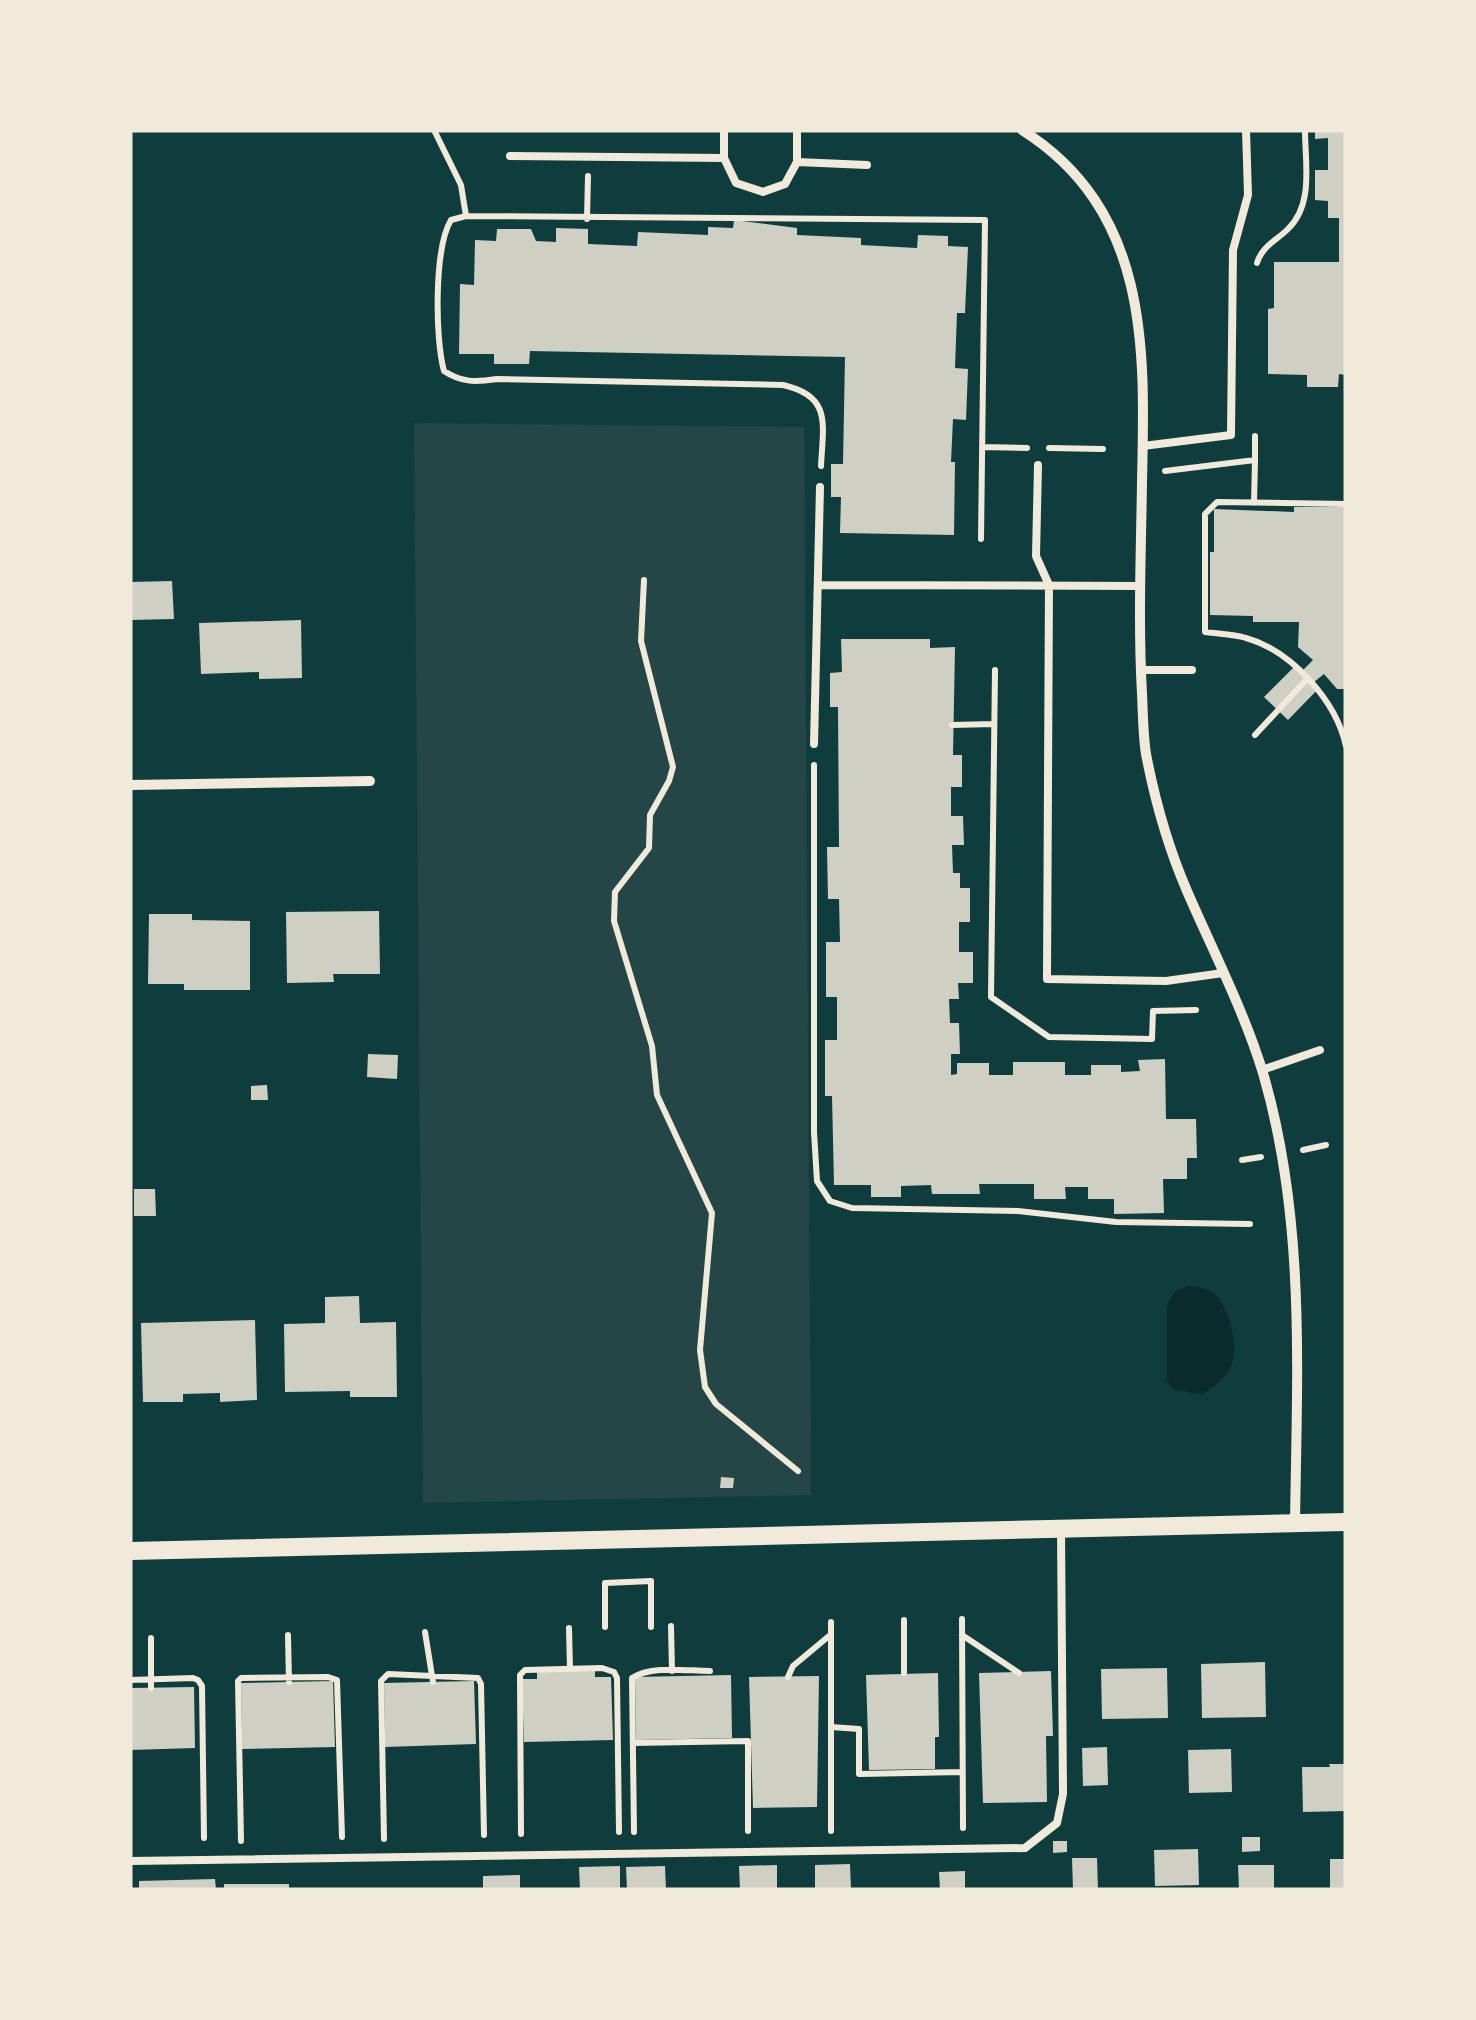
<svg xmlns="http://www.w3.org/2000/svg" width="1476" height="2020" font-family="'PT Sans Narrow',sans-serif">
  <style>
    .green { fill: #244646 }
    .water { fill: #0a2a2b }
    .building { fill: #cfcfc3 }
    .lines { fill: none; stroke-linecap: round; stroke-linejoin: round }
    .path { stroke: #f1e9da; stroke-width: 6 }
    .service { stroke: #f1e9da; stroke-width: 8 }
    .minor { stroke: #f1e9da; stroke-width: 10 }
    .tertiary { stroke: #f1e9da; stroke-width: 18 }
  </style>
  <rect width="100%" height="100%" fill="#0f3d3e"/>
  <path class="green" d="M414,423L804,427L811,1495L423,1503Z"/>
  <path class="water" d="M1188,1286C1199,1287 1209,1288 1217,1297C1230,1311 1239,1348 1231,1366C1226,1378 1213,1387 1203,1394L1174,1390L1167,1381V1306L1174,1292Z"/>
  <path class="building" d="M1315,130H1346V375L1339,374L1338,387H1307V375L1268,374V309L1274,308V262H1339V218H1328V201L1315,200V170H1328V138L1315,139Z
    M734,220L797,228V235L861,238V245L917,248L918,235L948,236V246L968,247L965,313H957L955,368L968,369L966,420L953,419L951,462H955L954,535L840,533L841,497H831V464H843L845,357L530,351L529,364H494V354H459L460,284L474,285L475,240L496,241L497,229H531L536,241L556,242V228L588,229V244L637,246L638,232L708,235V227L733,228Z
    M1294,507H1344L1346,511V689H1337L1324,674L1314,682L1319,688L1288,720L1264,697L1297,664L1303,670L1313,660L1298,647L1299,622H1253V616L1210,615V552H1214V509L1294,512Z
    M172,581L174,619L130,620V582Z
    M301,620L302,678L259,679V672L201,674L199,623Z
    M841,639H930V648L955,647L953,755H962V787H951V816H963L964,845H952L953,873H960V888H970V922H959V952H973V983H958L959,999H949L950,1023H959L960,1054H951V1075L957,1074V1063H989V1075H1013V1062H1065V1075H1091V1065H1121V1072L1140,1071L1138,1060L1165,1059L1166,1119H1196L1197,1158H1187V1179H1163L1164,1213L1114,1214V1199H1088V1187H1065L1066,1199H1034V1184H979L980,1194H932L931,1185L901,1186V1197H871V1185H834L832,1096H825V1040H837V997H826V942H840L839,899H828L827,847H839L838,707H830V673L842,672Z
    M379,911L380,974H333L334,982L287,983L286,912Z
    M149,914H192V920L250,921V990H184V984H148Z
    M368,1054L398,1055L397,1079L367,1077Z
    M267,1085L268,1100H251V1086Z
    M134,1189H155L156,1216H134Z
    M359,1296L360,1323L396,1322L397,1397H350V1391L285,1392L284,1324L325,1323V1297Z
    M255,1320L257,1400L220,1402V1393L183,1394V1402H143L141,1323Z
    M721,1477L734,1478L733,1488H720Z
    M1265,1662L1266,1717L1202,1718L1201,1664Z
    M1167,1668L1168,1718L1102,1719L1101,1669Z
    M595,1670V1677H611L613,1740L524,1742L522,1679H537V1672Z
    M1051,1671L1053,1736H1046L1047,1802L983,1803L979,1673Z
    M938,1673L939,1737H935V1769L869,1770L866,1675Z
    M731,1675L732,1738L636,1740L635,1677Z
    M819,1676L817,1807L753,1808L749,1677Z
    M333,1681L335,1747L242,1749L241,1683Z
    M474,1681L476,1744L385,1747L384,1683Z
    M194,1687L195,1748L130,1750V1688Z
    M1107,1747L1108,1785L1083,1786L1082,1748Z
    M1231,1749L1232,1792L1189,1793L1188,1750Z
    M1329,1764H1346V1811L1303,1812L1302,1767H1330Z
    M1242,1837H1260V1851L1242,1852Z
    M1053,1841H1067V1852L1053,1853Z
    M1198,1849L1199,1885L1155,1886L1154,1850Z
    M1072,1858H1097L1098,1890H1073Z
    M1330,1859H1346V1890H1330Z
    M850,1864L851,1890H815V1865Z
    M777,1865V1890H740L739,1866Z
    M1238,1865H1274V1890H1239Z
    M620,1866V1890H580L579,1867Z
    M665,1866L666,1890H627L626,1867Z
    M965,1871V1890H940L939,1872Z
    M520,1875V1890H483V1876Z
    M215,1879L216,1890H139V1881Z
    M224,1884H289V1890H224Z"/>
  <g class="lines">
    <path class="path" d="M434,130L461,185L466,216
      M587,219L588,176
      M1257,263C1262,246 1276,241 1288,229C1314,204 1305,163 1305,130
      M982,447L1027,448
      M1049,448L1103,449
      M1255,460V436
      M821,466C823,424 832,396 783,385L497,379C476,382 462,383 444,371C435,339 434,248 451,220L466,216L985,220L981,539
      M1165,471L1255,460L1254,503
      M1346,504L1217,502L1205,514V632C1219,634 1233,634 1246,638C1292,651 1336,701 1346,746
      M644,580L641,641L673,767L669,781L650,815L649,848L615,892L614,921L652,1046L657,1095L712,1213L700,1350L705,1387L716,1404L798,1471
      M995,670L991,997L1049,1037L1152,1039L1153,1011L1196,1010
      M952,725L994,724
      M1255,735L1306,680
      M814,765V1132L817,1181L830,1201L852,1208L1018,1211L1116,1222L1250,1224
      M1303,1150L1326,1145
      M1242,1160L1261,1157
      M962,1619L963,1828
      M831,1622V1831
      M671,1626L672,1671
      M605,1627V1583L651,1581V1627
      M569,1628L570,1669
      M425,1632L433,1682
      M288,1635L289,1682
      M962,1635L1019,1673
      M151,1638V1688
      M904,1673V1620
      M788,1677L793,1666L829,1636
      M130,1680L193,1678L198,1680L202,1686L204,1838
      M831,1727L859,1729V1774L962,1772
      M633,1743L748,1741V1831
      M634,1832L632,1678C652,1665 686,1671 710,1671
      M521,1834L520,1675L525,1670L602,1668L614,1672L617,1678L619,1832
      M384,1839L381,1681L388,1674L478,1678L481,1684L484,1835
      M241,1841L238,1681L241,1678L328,1677L337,1680L342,1837"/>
    <path class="service" d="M724,130V158L736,183L763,192L785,184L797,162V130
      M510,156L724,158
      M797,162L867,165
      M1143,446L1231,435L1233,250L1248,195L1246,130
      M1038,465L1036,556L1049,585L1047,979L1166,981L1223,973
      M819,585L1140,586
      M1141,670H1192
      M814,744L820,487
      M1262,1070L1320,1050
      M130,1861L1025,1848L1057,1823L1063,1794L1061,1529"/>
    <path class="minor" d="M1022,130C1150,211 1145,349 1142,482C1141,553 1138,623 1142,694C1143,714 1143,735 1146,754C1155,801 1168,847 1187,891C1213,951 1244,1011 1263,1073C1306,1220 1297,1372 1295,1523
      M130,785L370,781"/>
    <path class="tertiary" d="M130,1551L1346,1522"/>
  </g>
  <rect width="1476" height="2020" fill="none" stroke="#f1e9da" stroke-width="265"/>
</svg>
